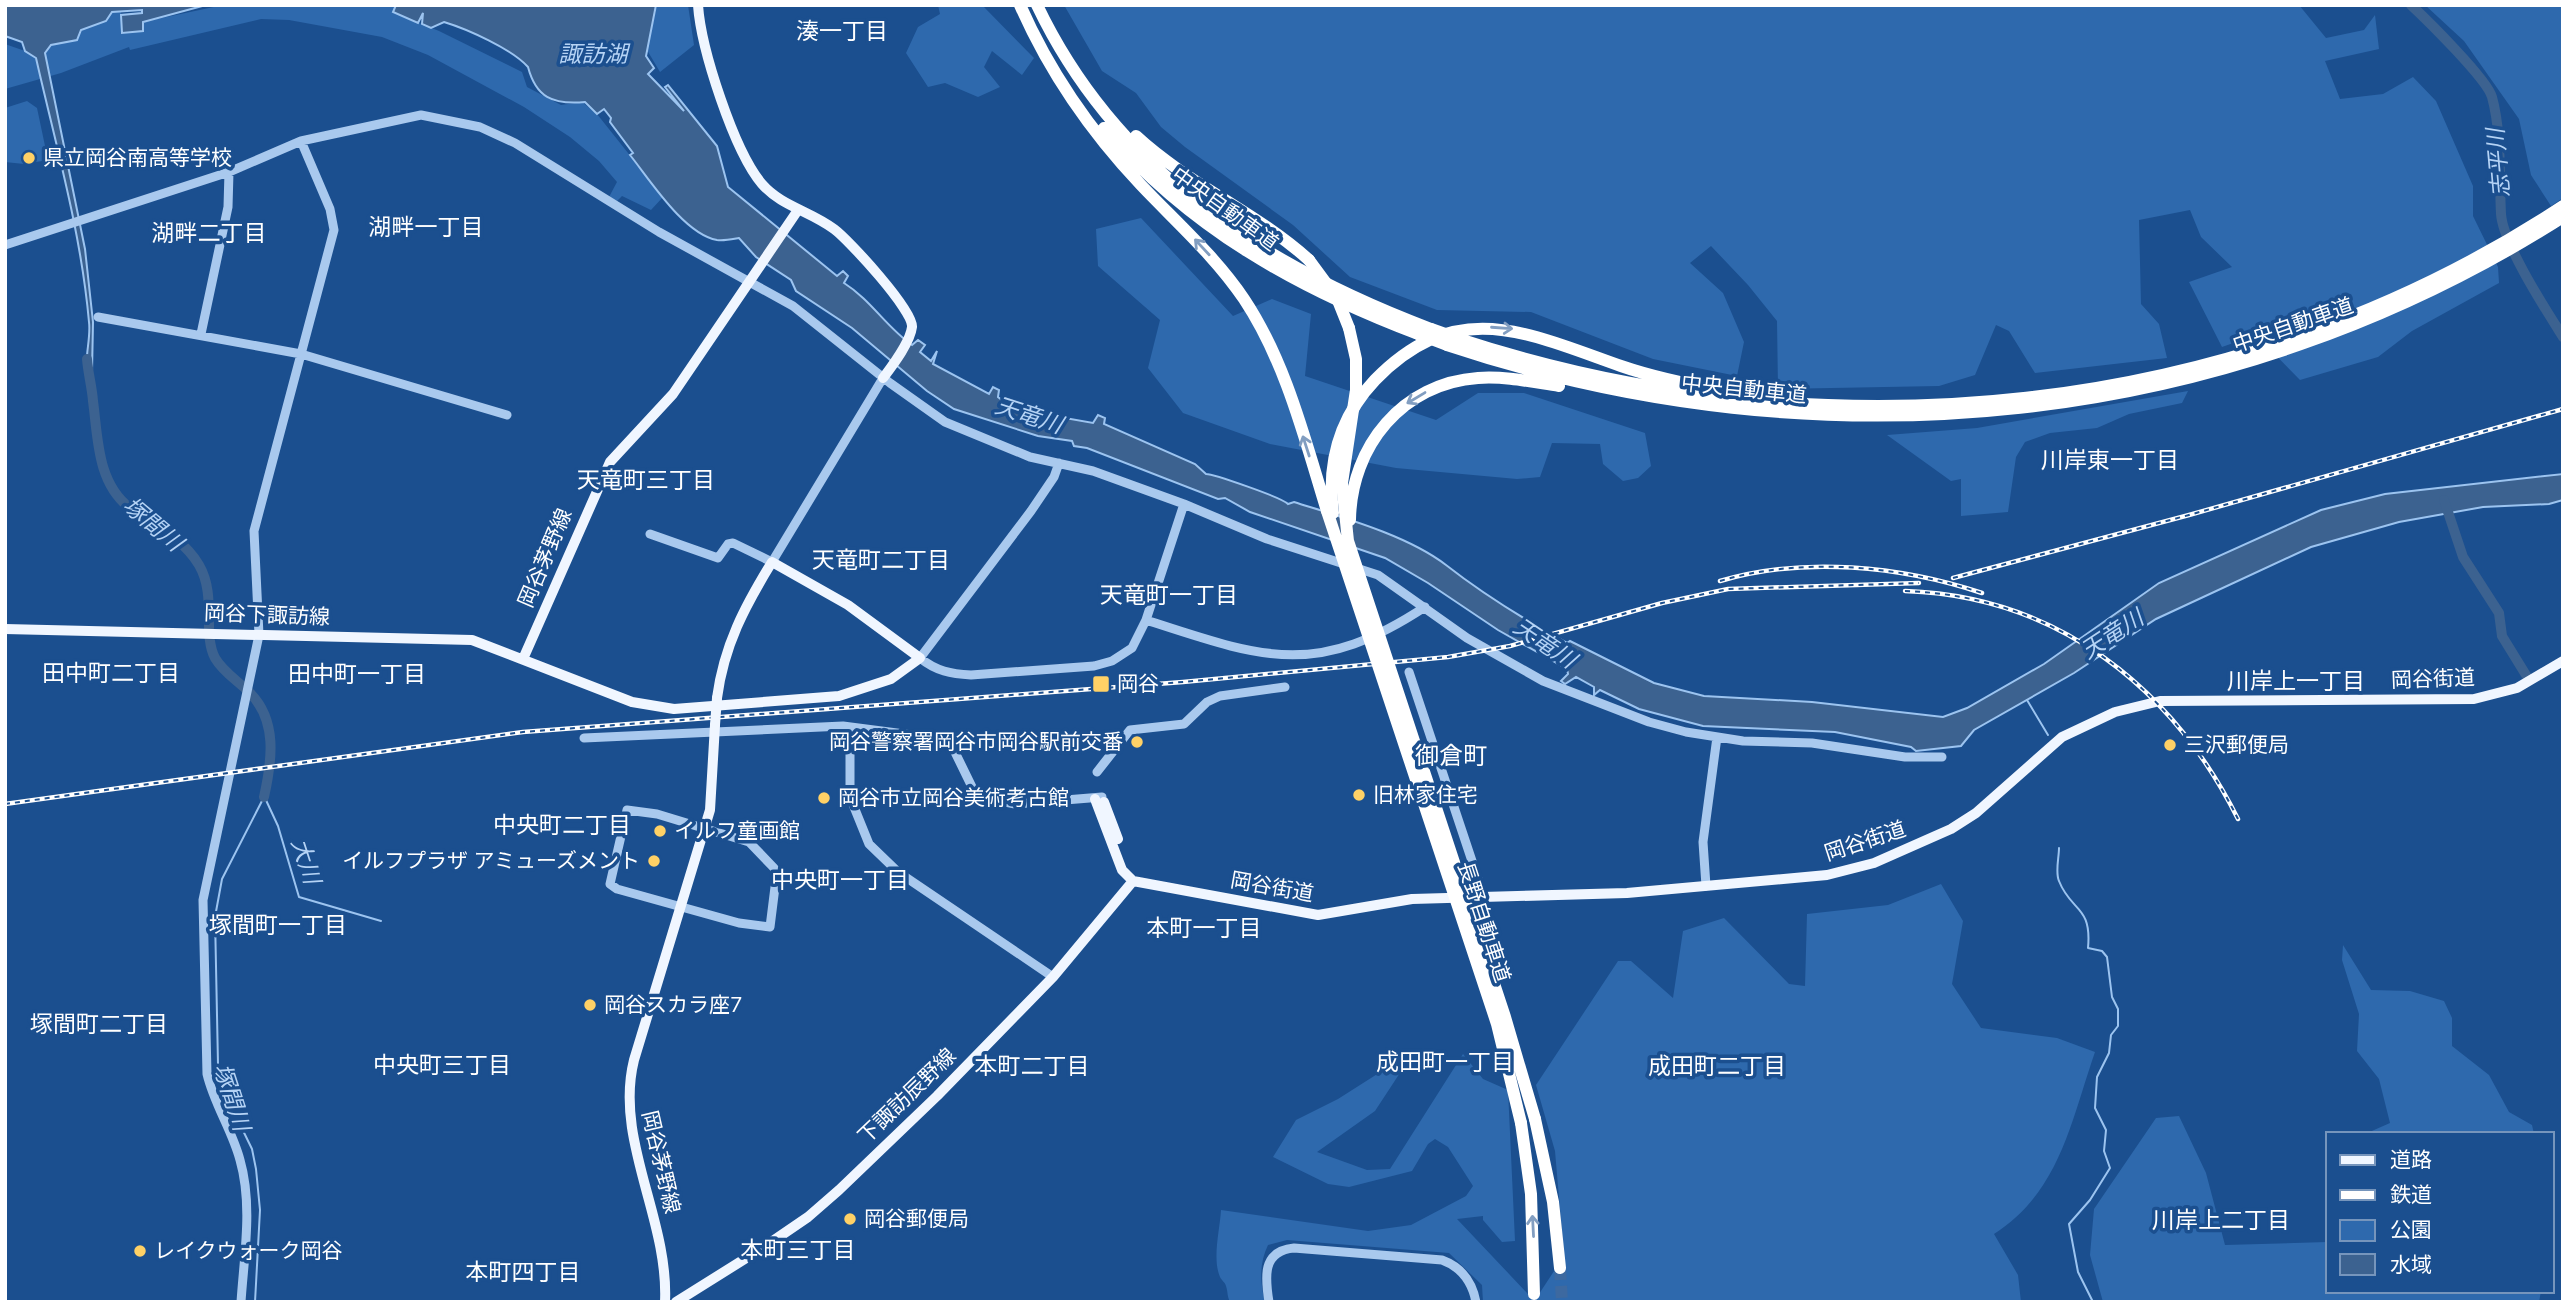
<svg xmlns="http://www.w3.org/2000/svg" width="2568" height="1307" font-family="Mulish,'Noto Sans JP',sans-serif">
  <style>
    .green { fill: #2e69ad }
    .water { fill: #3c6290; stroke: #9cc4f0; stroke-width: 2 }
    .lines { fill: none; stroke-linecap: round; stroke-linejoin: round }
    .stream { stroke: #9cc4f0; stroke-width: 2 }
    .river { stroke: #3c6290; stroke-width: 10 }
    .highway-tunnel { stroke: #3d69a0; stroke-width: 12; stroke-dasharray: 12 6; stroke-linecap: butt }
    .minor { stroke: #a9c9ee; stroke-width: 9 }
    .major { stroke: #f0f6ff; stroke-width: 10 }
    .highway { stroke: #fff; stroke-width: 12 }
    .rail-casing { stroke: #fff; stroke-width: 4.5 }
    .rail { stroke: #1b4f8f; stroke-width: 2; stroke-dasharray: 5; stroke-linecap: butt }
    .major-bridge { stroke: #f0f6ff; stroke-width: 10 }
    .highway-bridge { stroke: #fff; stroke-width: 12 }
    .oneway { stroke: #829ec1 }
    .poi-dot { fill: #ffd166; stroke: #1b4f8f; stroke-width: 2.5 }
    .labels { text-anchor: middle; stroke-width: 7; stroke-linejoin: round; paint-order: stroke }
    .poi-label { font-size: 21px; fill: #fff; stroke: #1b4f8f; text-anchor: start }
    .street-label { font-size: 21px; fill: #fff; stroke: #1b4f8f }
    .neighbourhood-label { font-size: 23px; fill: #fff; stroke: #1b4f8f }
    .water-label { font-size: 23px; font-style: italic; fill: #b5d3f5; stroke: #1b4f8f }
    .quarter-label { font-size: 24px; fill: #fff; stroke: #1b4f8f }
  </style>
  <rect width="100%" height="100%" fill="#1b4f8f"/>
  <path class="green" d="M223,5H396L393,12L439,31L522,72L527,87L561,105L582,102L597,114L663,197L651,210L622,196L617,201L609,197L617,182L599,161L570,137L524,107L428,55L382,37L289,20L261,19L130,50L129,47L61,73L5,89V44L25,51L106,21L112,12H121L122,33L143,22Z
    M657,5H688L694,45L660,72L647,50Z
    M938,5H982L1034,58L1022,75L992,51L984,67L1000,87L978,97L945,83L928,87L906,53L918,27L940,14Z
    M1064,5H2299L2326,38L2364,30L2375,15L2379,49L2325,61L2340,99L2383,94L2413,77L2436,101L2473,186V216L2498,267L2499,283L2412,331L2378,357L2300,380L2256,335L2222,347L2189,282L2232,267L2201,237L2190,210L2139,220L2141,304L2159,324L2167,358L2035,373L2009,331L1996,325L1975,375L1939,386L1778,389L1777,321L1748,285L1711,246L1690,263L1723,293L1744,342L1737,376L1653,359L1531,312L1437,310L1350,277L1293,225L1185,147L1161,127L1136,93L1102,71Z
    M2425,5H2563V198L2551,206L2531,175L2519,119L2464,41Z
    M27,101L37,108L48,160L24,164L5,162V108Z
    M1141,218L1233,316L1272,299L1311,314L1305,376L1436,420L1478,393H1524L1645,433L1651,466L1638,478L1623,481L1603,464L1600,444L1552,443L1540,477L1517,479L1396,468L1270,444L1183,413L1148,368L1160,320L1098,266L1096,229Z
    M2188,391L2182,403L2129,414L2097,428L2050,433L2025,442L2016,457L2008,512L1961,516V479L1951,481L1887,435L1977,428Z
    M1941,884L1963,921L1952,984L1981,1028L2057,1038L2095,1052C2071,1121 2060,1192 1994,1234L2018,1275L2021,1302H1483L1482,1285L1449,1253L1287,1240L1268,1245C1259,1264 1260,1282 1265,1302H1230C1227,1296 1228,1292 1226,1286C1225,1282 1221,1280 1220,1277C1212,1259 1220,1229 1221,1210L1368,1231L1411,1225L1466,1196L1473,1186L1448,1147L1435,1139L1428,1144L1412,1171L1349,1187L1328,1184L1273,1157L1296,1120L1338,1099L1415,1050L1375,1111L1317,1152L1367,1170L1390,1169L1463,1054L1483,1079L1508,1090L1515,1241L1502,1242L1483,1220V1216L1457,1219L1528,1294H1539L1556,1268L1565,1267L1555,1151L1536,1085L1618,961H1631L1673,998L1683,931L1724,918L1789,984L1805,986L1807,914L1888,905Z
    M2343,945L2371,990L2410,991L2444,1001L2452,1018V1046L2489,1075L2509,1112L2532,1125L2534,1134H2365L2390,1123L2379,1079L2357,1051L2359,1014L2342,960Z
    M2179,1116L2206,1173L2225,1245L2327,1242L2328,1235V1291H2541L2539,1302H2103L2090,1255L2094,1209L2156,1118Z"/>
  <path class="water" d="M5,5H206L143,22V31L122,33L121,15L142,13V10L112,12L106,21L81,30L77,40L51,45L45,53L85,249L93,322L92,372L87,370C85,354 91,338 89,322C81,232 56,146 36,58L25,51L22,42L5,36Z
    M396,5H656L646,56L654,68L648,74L684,111L665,87L668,85L717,146L728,187L837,276L843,271L848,276L844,283C871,300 887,328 912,345L918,340L925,345L920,352L931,361L937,351L933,364L989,394L993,387L999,390L998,397L1002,400L1048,415L1093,423L1098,415L1105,418L1104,424L1195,464L1206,474C1213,474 1281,497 1288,504L1294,502C1341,517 1407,535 1446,565C1483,594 1525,620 1567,643L1570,641L1654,683L1704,696L1812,702L1943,717L1967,708L2044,664L2159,583L2321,510L2385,494L2563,474V500L2549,504L2483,507L2399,522L2311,547L2156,619L2074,673L1974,730L1961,746L1916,751L1911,747L1835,732L1703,726L1639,709L1600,690L1594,695V687L1576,677L1565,684L1561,681L1568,674L1567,669L1498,630L1428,583L1385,558L1250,512L1225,498L1218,499L1087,448L1074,446L1072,441L1038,436L954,409L927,391L852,328L796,291L791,280L756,257L739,238C733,239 724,241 717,240C684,234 650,180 630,155L633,153L610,122L611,118L604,109L597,114L585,102C552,105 536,97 528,67C512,49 467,29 444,22L431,28L422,24L423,13L418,23L393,12Z"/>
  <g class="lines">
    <path class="stream" d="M2027,700L2048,735
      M265,798L278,826L299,897L381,921
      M2059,848C2059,858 2055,872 2059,881C2071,912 2092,905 2088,948L2102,951L2107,957L2112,997L2118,1009V1026L2111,1035L2109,1053L2097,1077L2095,1108L2106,1130L2104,1151L2110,1168L2090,1200L2069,1224L2078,1272L2093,1302
      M255,1302L260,1210L256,1169L252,1149L230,1104L218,1064L215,917L222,879L264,797"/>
    <path class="river" d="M2411,5C2427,20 2487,79 2492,97C2502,134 2499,176 2501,214C2503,244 2546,310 2563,337
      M87,359C88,373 92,387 93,401C98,438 97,483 130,508C155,526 182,537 199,565C217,596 202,633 215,658C223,672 238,681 249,692C278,720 272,761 264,797
      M2444,500L2463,557L2499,613L2502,636L2526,675"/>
    <path class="highway-tunnel" d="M1560,1268L1562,1302"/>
    <path class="minor" d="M5,245L229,172L301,141L421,115L480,127L515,143L659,232L793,306L890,383L945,422L1030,457L1093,471L1184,504L1267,539L1378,575L1467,638L1543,681L1649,722L1686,732L1743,741L1812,743L1905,757H1942
      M98,317L301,354L507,415
      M201,334L228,207L229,172
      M1059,463L1054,477L1031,511L920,658C936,671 951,674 971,675L1094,666L1112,661L1132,648L1146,620L1184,504
      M650,534L718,558L728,544L733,543L772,562L883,378
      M1146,620C1263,658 1315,679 1425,607
      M1409,672L1484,897
      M850,727V797L869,844L898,872L1053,977
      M584,738L843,726L943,739L952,746L972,787L986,798L1015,804L1102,797
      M1097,772L1130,730L1184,724L1207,702L1220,696L1285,687
      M627,810L657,814L749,842L774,868L776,879L770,927L739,923L617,889L610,884Z
      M1706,886L1703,842L1717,737
      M241,1302C244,1256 253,1205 240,1160C232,1130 214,1104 207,1074L203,900L259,635L254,531L334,230L330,209L301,141
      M1269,1302C1265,1277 1262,1251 1294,1248L1442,1260C1461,1267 1472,1281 1476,1302"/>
    <path class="major" d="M698,5C701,49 734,151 762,184C781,206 810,211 834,229C849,240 914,311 912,327C910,343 892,366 883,378
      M5,629L472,640L632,702L674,709L839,696L891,679L920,658L848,605L772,562C745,606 724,645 717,698
      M523,659L610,462L673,394L798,210
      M1095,799L1122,870L1133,881
      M1104,802L1118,839
      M1133,881L1318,915L1412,899L1627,893L1827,875L1874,863L1951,829L1976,813L2062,737L2115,712L2160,701L2474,699L2517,688L2563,661
      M665,1302C669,1219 614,1140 634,1060L710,810L715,725
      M676,1302L767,1245L808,1217L839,1190L937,1096L1053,977L1133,881"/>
    <path class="highway" d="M1020,5C1049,71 1092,133 1141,185C1176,222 1215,256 1244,299C1286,362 1305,440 1327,511
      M1037,5C1116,171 1264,266 1431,329
      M1104,128C1189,228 1297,288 1418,334
      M1136,136C1189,185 1256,212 1309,260
      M1349,328L1356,359V390
      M1459,339C1825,459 2238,420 2563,206
      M1447,345C1822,470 2228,430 2563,217
      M1333,513C1327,462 1339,418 1375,380C1457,296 1527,333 1621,366C1653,377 1686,384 1720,390
      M1350,520C1351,446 1403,383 1478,378C1505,376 1532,382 1559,386
      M1535,1119L1553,1202L1560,1268
      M1521,1123L1531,1194L1534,1294"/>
    <g class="rail-casing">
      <path id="rail" d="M1953,578L2189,515L2563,409
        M1720,581C1803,556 1901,566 1982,593
        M1905,591C2057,596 2172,687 2238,819
        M5,804L523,732L1183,682L1448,657L1510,646L1662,603L1728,589L1919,583"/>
    </g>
    <use href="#rail" class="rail"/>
    <path class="major-bridge" d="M715,725L717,698"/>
    <path class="highway-bridge" d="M1309,260L1337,298L1349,328
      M1431,329L1459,339
      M1418,334L1447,345
      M1356,390L1342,483L1348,541L1505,1017L1535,1119
      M1327,511L1497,1024L1521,1123"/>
  </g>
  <defs><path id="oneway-shaft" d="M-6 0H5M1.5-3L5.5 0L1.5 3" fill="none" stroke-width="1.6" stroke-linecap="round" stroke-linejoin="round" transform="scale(1.75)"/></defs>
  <g class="oneway">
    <use href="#oneway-shaft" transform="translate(1202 247) rotate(-133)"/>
    <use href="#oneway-shaft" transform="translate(1502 328) rotate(4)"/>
    <use href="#oneway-shaft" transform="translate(1416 398) rotate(149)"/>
    <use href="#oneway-shaft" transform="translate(1306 446) rotate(-108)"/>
    <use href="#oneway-shaft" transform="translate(1533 1226) rotate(-93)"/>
  </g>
  <g class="poi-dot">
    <circle cx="29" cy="158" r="7"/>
    <rect x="1092" y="675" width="18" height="18" rx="3.5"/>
    <circle cx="1137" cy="742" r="7"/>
    <circle cx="2170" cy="745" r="7"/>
    <circle cx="1359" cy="795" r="7"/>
    <circle cx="824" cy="798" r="7"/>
    <circle cx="660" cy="831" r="7"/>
    <circle cx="654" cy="861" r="7"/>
    <circle cx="590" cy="1005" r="7"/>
    <circle cx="850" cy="1219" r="7"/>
    <circle cx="140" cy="1251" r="7"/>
  </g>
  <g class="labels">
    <g class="poi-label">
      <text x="43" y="165">県立岡谷南高等学校</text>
      <text x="1117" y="691">岡谷</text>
      <text x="1123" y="749" text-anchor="end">岡谷警察署岡谷市岡谷駅前交番</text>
      <text x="2184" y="752">三沢郵便局</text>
      <text x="1373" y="802">旧林家住宅</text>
      <text x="838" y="805">岡谷市立岡谷美術考古館</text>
      <text x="674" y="838">イルフ童画館</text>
      <text x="640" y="868" text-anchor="end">イルフプラザ アミューズメント</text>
      <text x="604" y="1012">岡谷スカラ座7</text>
      <text x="864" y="1226">岡谷郵便局</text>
      <text x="154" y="1258">レイクウォーク岡谷</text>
    </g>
    <g class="street-label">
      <text transform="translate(1225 209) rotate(36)" y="7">中央自動車道</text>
      <text transform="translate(2293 325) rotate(-19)" y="7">中央自動車道</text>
      <text transform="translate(1744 389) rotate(6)" y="7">中央自動車道</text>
      <text transform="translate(545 558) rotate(-67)" y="7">岡谷茅野線</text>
      <text transform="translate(267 615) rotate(2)" y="7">岡谷下諏訪線</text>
      <text transform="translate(2433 679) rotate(-2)" y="7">岡谷街道</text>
      <text transform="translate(1865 841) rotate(-18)" y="7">岡谷街道</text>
      <text transform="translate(1272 887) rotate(10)" y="7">岡谷街道</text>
      <text transform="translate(1484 922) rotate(72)" y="7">長野自動車道</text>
      <text transform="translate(907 1096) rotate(-44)" y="7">下諏訪辰野線</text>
      <text transform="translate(661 1162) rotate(77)" y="7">岡谷茅野線</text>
    </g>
    <g class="neighbourhood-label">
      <text x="842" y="39">湊一丁目</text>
      <text x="426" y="235">湖畔一丁目</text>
      <text x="209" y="241">湖畔二丁目</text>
      <text x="2110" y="468">川岸東一丁目</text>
      <text x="646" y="488">天竜町三丁目</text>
      <text x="881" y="568">天竜町二丁目</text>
      <text x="1169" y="603">天竜町一丁目</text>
      <text x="111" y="681">田中町二丁目</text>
      <text x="357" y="682">田中町一丁目</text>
      <text x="2296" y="689">川岸上一丁目</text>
      <text x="562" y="833">中央町二丁目</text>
      <text x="840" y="888">中央町一丁目</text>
      <text x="278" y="933">塚間町一丁目</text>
      <text x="1204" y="936">本町一丁目</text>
      <text x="99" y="1032">塚間町二丁目</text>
      <text x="1445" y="1070">成田町一丁目</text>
      <text x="442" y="1073">中央町三丁目</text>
      <text x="1032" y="1074">本町二丁目</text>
      <text x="1717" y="1074">成田町二丁目</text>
      <text x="2221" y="1228">川岸上二丁目</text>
      <text x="798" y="1258">本町三丁目</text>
      <text x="523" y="1280">本町四丁目</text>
    </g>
    <g class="water-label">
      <text x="593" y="62">諏訪湖</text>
      <text transform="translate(2498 163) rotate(-95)" y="8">志平川</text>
      <text transform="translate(1029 415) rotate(18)" y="8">天竜川</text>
      <text transform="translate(153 524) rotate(40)" y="8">塚間川</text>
      <text transform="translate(2112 634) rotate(-33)" y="8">天竜川</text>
      <text transform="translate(1545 643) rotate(34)" y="8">天竜川</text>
      <text transform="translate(306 861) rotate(72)" y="8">大川</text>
      <text transform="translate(232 1097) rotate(72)" y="8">塚間川</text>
    </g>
    <g class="quarter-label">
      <text x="1451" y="764">御倉町</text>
    </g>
  </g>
  <rect width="2568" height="1307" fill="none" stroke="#ffffff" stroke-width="14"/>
  <rect x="2326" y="1132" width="228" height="161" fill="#1b4f8f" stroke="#7695bc" stroke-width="2"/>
  <rect x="2340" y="1155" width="35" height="10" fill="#f0f6ff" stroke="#7695bc" stroke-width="2"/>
  <text x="2390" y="1167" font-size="21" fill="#ffffff">道路</text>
  <rect x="2340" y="1190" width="35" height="10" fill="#ffffff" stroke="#7695bc" stroke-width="2"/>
  <text x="2390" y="1202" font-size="21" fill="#ffffff">鉄道</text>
  <rect x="2340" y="1220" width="35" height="21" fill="#2e69ad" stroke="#7695bc" stroke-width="2"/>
  <text x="2390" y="1237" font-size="21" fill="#ffffff">公園</text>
  <rect x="2340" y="1254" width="35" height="21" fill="#3c6290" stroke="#7695bc" stroke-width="2"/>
  <text x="2390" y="1272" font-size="21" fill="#ffffff">水域</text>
</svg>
